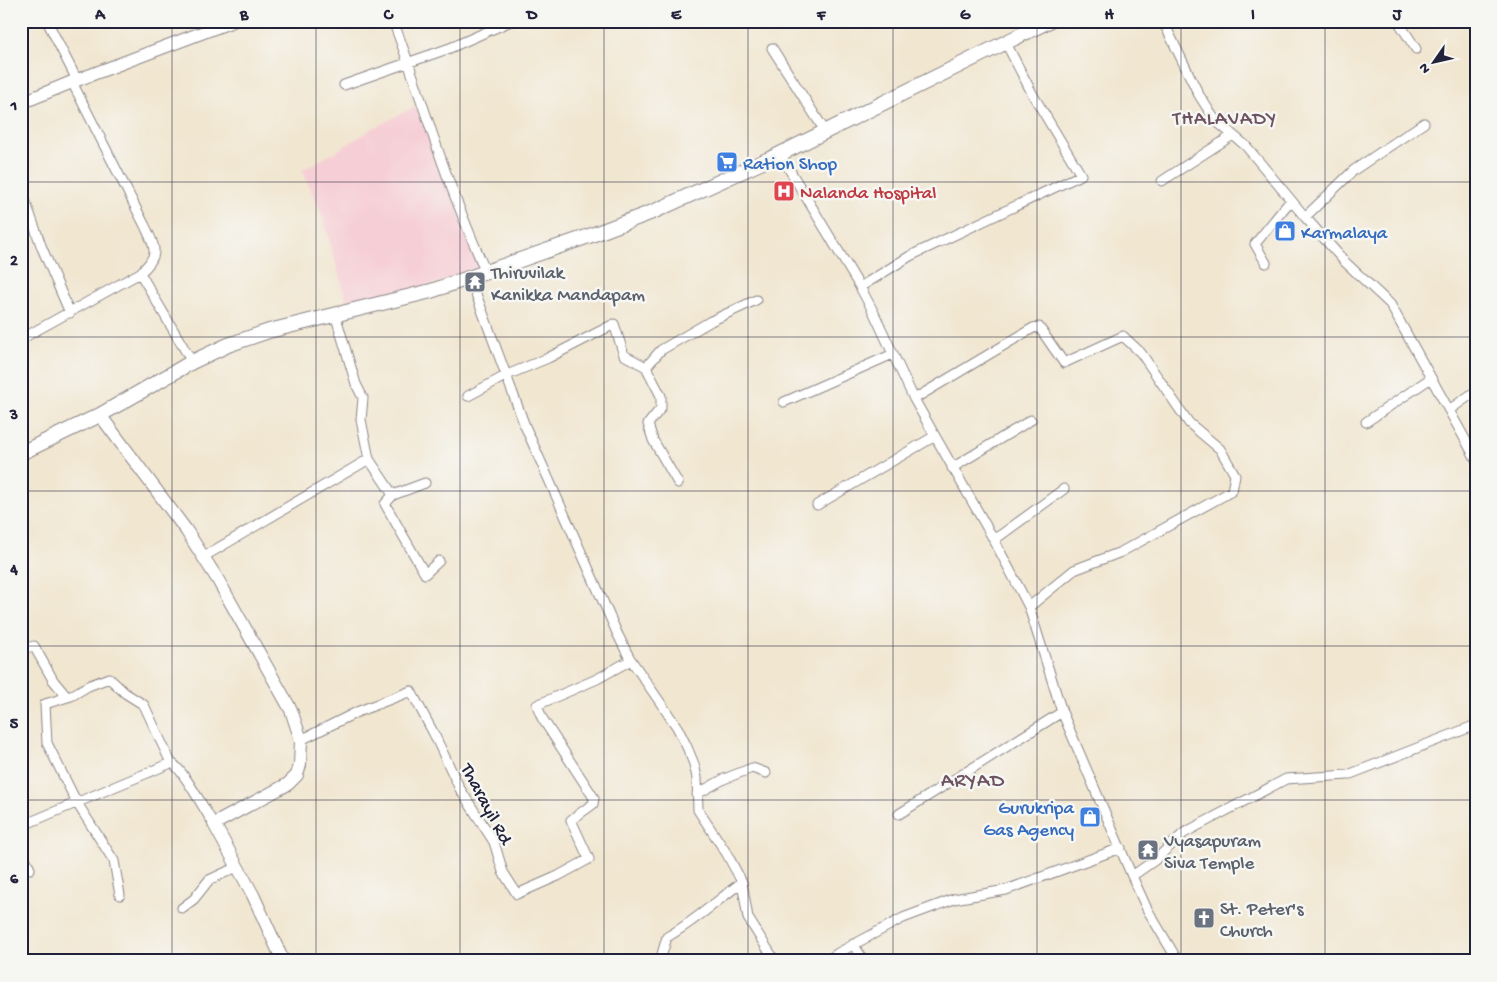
<svg xmlns="http://www.w3.org/2000/svg" width="1497" height="982" font-family="'Gochi Hand',sans-serif">
  <style>
    .built { fill: #f6cfd6 }
    .lines { fill: none; stroke-linecap: round; stroke-linejoin: round }
    .street-casing { stroke: #8a8486; stroke-width: 11 }
    .secondary-casing { stroke: #8a8486; stroke-width: 14 }
    .primary-casing { stroke: #8a8486; stroke-width: 16 }
    .street { stroke: #fff; stroke-width: 9 }
    .secondary { stroke: #fff; stroke-width: 12 }
    .primary { stroke: #fff; stroke-width: 14 }
    .grid { fill: none; stroke: #22223b; stroke-width: 1; stroke-opacity: 0.55 }
    .labels { text-anchor: middle; stroke-width: 5; stroke-linejoin: round; paint-order: stroke }
    .shop-label { font-size: 19px; fill: #366cbe; stroke: #f6f6f2; text-anchor: start }
    .health-label { font-size: 19px; fill: #be3a42; stroke: #f6f6f2; text-anchor: start }
    .worship-label { font-size: 19px; fill: #5b616d; stroke: #f6f6f2; text-anchor: start }
    .street-label { font-size: 19px; fill: #22223b; stroke: #f6f6f2 }
    .neighbourhood-label { font-size: 20px; letter-spacing: 1px; fill: #6d5362; stroke: #f6f6f2 }
    .quarter-label { font-size: 21px; letter-spacing: 1px; fill: #6d5362; stroke: #f6f6f2 }
    .neatline { fill: none; stroke: #22223b; stroke-width: 2 }
    .grid-label { font-size: 16px; text-anchor: middle; font-weight: bold; fill: #22223b }
  </style>
  <rect width="100%" height="100%" fill="#f6f6f2"/>
  <filter id="ink" filterUnits="userSpaceOnUse"><feTurbulence type="fractalNoise" baseFrequency=".02" numOctaves="2"/><feDisplacementMap in="SourceGraphic" scale="10" xChannelSelector="R" yChannelSelector="G"/><feConvolveMatrix kernelMatrix="1 2 1 2 8 2 1 2 1" color-interpolation-filters="sRGB"/></filter>
  <filter id="wash" filterUnits="userSpaceOnUse"><feTurbulence type="fractalNoise" baseFrequency=".0096" numOctaves="4" result="noise"/><feDisplacementMap in="SourceGraphic" scale="20" xChannelSelector="R" yChannelSelector="G"/><feGaussianBlur stdDeviation="1.12" result="paint"/><feColorMatrix in="noise" values="0 0 0 0 0 0 0 0 0 0 0 0 0 0 0 0 0 1.4 0 .05"/><feComposite in="paint" operator="in"/></filter>
  <g filter="url(#wash)">
    <rect width="100%" height="100%" fill="#f1e6d0"/>
    <path class="built" d="M416,106L481,269L349,310L323,217L302,170L337,151L372,129Z"/>
  </g>
  <g filter="url(#ink)">
    <g class="lines">
      <g class="street-casing">
        <path id="street" d="M47,21L77,80
          M393,21C412,70 427,120 445,170C457,204 472,239 486,273
          M1163,21L1199,95L1215,120L1246,146L1305,217L1345,262L1390,304L1476,459
          M1398,21L1416,49
          M772,48L825,131
          M344,85L450,48L511,21
          M780,154L860,287L873,311L914,399L994,540L1029,607L1062,712L1132,876L1147,909L1178,961
          M1162,181L1233,135
          M21,189L42,248L70,313
          M1305,217L1354,170L1424,123
          M1266,263L1255,244L1291,200
          M140,273L192,362
          M470,278L525,426L618,635L629,657L677,727L687,747L694,764L697,778L698,810L727,854L742,882L748,918L775,961
          M860,287L910,256L1081,175L1033,95L1006,43
          M335,314L356,384L363,398L361,420L369,459L393,495L425,483
          M21,339L140,273C160,255 156,249 145,226L72,82
          M646,367L661,396V408L648,424L653,440L678,483
          M468,396L507,375L548,358L614,324L624,355L646,367L661,350L711,321L756,300
          M914,399L1033,328L1039,327L1064,363L1123,336L1141,353L1189,423L1220,449L1235,475L1232,491L1121,552L1074,570L1029,607
          M784,402L893,354
          M1449,410L1476,391
          M1366,422L1431,378
          M952,468L1031,420
          M393,495L385,504L425,574L439,561
          M817,505L935,436
          M994,540L1064,489
          M203,557L369,459
          M21,649L34,646L53,680L67,697
          M301,740L357,712L411,691L434,734L460,789L494,842L503,872L517,894L558,876L589,859L571,820L593,804L594,798L542,718L537,705L597,679L631,660
          M697,794L724,779L752,768L766,773
          M899,814L1062,712
          M21,826L171,763C182,766 205,812 214,824
          M21,849L30,869
          M1132,876L1155,860L1184,833L1286,779L1348,775L1476,725
          M120,895L114,861L77,803L47,743L45,704L71,696L88,686L109,678L125,693L144,705L171,763
          M182,908L194,899L209,880L237,867
          M853,944L864,961
          M660,961L667,937C694,922 717,901 742,882
          M827,961L838,953L903,918L954,899L1006,890L1121,848"/>
      </g>
      <g class="secondary-casing">
        <path id="secondary" d="M21,103L72,82L233,21
          M100,415L186,530L218,580L291,710L301,740L300,765L297,775L288,784L214,824L253,895L283,961"/>
      </g>
      <g class="primary-casing">
        <path id="primary" d="M21,453L100,415L192,362L228,345L269,331L431,291L589,236L655,211L780,154L1049,21"/>
      </g>
      <use href="#street" class="street"/>
      <use href="#secondary" class="secondary"/>
      <use href="#primary" class="primary"/>
    </g>
  </g>
  <path class="grid" d="M172,21V961M316,21V961M460,21V961M604,21V961M748,21V961M893,21V961M1037,21V961M1181,21V961M1325,21V961M21,182H1476M21,337H1476M21,491H1476M21,646H1476M21,800H1476"/>
  <defs>
    <g id="supermarket-square" transform="scale(1.125)"><rect x="-9" y="-9" width="18" height="18" rx="4" fill="#3f7fe0" stroke="#f6f6f2"/><path d="M-6-5.5h2.5l.6 2H6L4.5 2H-2.5L-4.4-4H-6ZM-1.5 3.2a1.3 1.3 0 1 0 .1 0ZM3 3.2a1.3 1.3 0 1 0 .1 0Z" fill="#fff"/></g>
    <g id="hospital-square" transform="scale(1.125)"><rect x="-9" y="-9" width="18" height="18" rx="4" fill="#e0444e" stroke="#f6f6f2"/><path d="M-5-5h3v3.5h4V-5h3V5h-3V1.5h-4V5h-3Z" fill="#fff"/></g>
    <g id="shop-square" transform="scale(1.125)"><rect x="-9" y="-9" width="18" height="18" rx="4" fill="#3f7fe0" stroke="#f6f6f2"/><path d="M-5-2.5h2.3a2.7 3.5 0 0 1 5.4 0H5L5.5 6h-11ZM-1.5-2.5h3a1.5 2.3 0 0 0-3 0Z" fill="#fff"/></g>
    <g id="temple-square" transform="scale(1.125)"><rect x="-9" y="-9" width="18" height="18" rx="4" fill="#6b7280" stroke="#f6f6f2"/><path d="M0-6L5-2H3V0L6.5 2.5H4V6H1.5V3h-3V6H-4V2.5H-6.5L-3 0V-2H-5Z" fill="#fff"/></g>
    <g id="church-square" transform="scale(1.125)"><rect x="-9" y="-9" width="18" height="18" rx="4" fill="#6b7280" stroke="#f6f6f2"/><path d="M-1.2-6h2.4v3.5h3.3v2.4h-3.3V6h-2.4V-.1h-3.3v-2.4h3.3Z" fill="#fff"/></g>
  </defs>
  <g fill-rule="evenodd">
    <use href="#supermarket-square" x="727" y="162"/>
    <use href="#hospital-square" x="784" y="191"/>
    <use href="#shop-square" x="1285" y="231"/>
    <use href="#temple-square" x="475" y="282"/>
    <use href="#shop-square" x="1090" y="817"/>
    <use href="#temple-square" x="1148" y="850"/>
    <use href="#church-square" x="1204" y="918"/>
  </g>
  <g class="labels">
    <g class="shop-label">
      <text x="743" y="169">Ration Shop</text>
      <text x="1301" y="238">Karmalaya</text>
      <text x="1074" y="813" text-anchor="end">Gurukripa<tspan x="1074" dy="22">Gas Agency</tspan></text>
    </g>
    <g class="health-label">
      <text x="800" y="198">Nalanda Hospital</text>
    </g>
    <g class="worship-label">
      <text x="491" y="278">Thiruvilak<tspan x="491" dy="22">Kanikka Mandapam</tspan></text>
      <text x="1164" y="846">Vyasapuram<tspan x="1164" dy="22">Siva Temple</tspan></text>
      <text x="1220" y="914">St. Peter's<tspan x="1220" dy="22">Church</tspan></text>
    </g>
    <g class="street-label">
      <text transform="translate(488 803) rotate(62)" y="7">Tharayil Rd</text>
    </g>
    <g class="neighbourhood-label">
      <text x="1225" y="124">THALAVADY</text>
    </g>
    <g class="quarter-label">
      <text x="973" y="786">ARYAD</text>
    </g>
  </g>
  <rect width="1497" height="982" fill="none" stroke="#f6f6f2" stroke-width="55"/>
  <g transform="translate(1434 62) rotate(236)" stroke="#f6f6f2" stroke-width="4" paint-order="stroke">
  <path d="M0-4L9 19L0 12L-9 19Z" fill="#22223b"/>
  <text y="-8" font-size="14" font-weight="bold" text-anchor="middle" fill="#22223b">N</text>
  </g>
  <rect x="28" y="28" width="1442" height="926" class="neatline"/>
  <g class="grid-label">
    <text x="100" y="19">A</text>
    <text x="244" y="19">B</text>
    <text x="388" y="19">C</text>
    <text x="532" y="19">D</text>
    <text x="676" y="19">E</text>
    <text x="821" y="19">F</text>
    <text x="965" y="19">G</text>
    <text x="1109" y="19">H</text>
    <text x="1253" y="19">I</text>
    <text x="1397" y="19">J</text>
    <text x="14" y="110">1</text>
    <text x="14" y="265">2</text>
    <text x="14" y="419">3</text>
    <text x="14" y="574">4</text>
    <text x="14" y="728">5</text>
    <text x="14" y="883">6</text>
  </g>
</svg>
